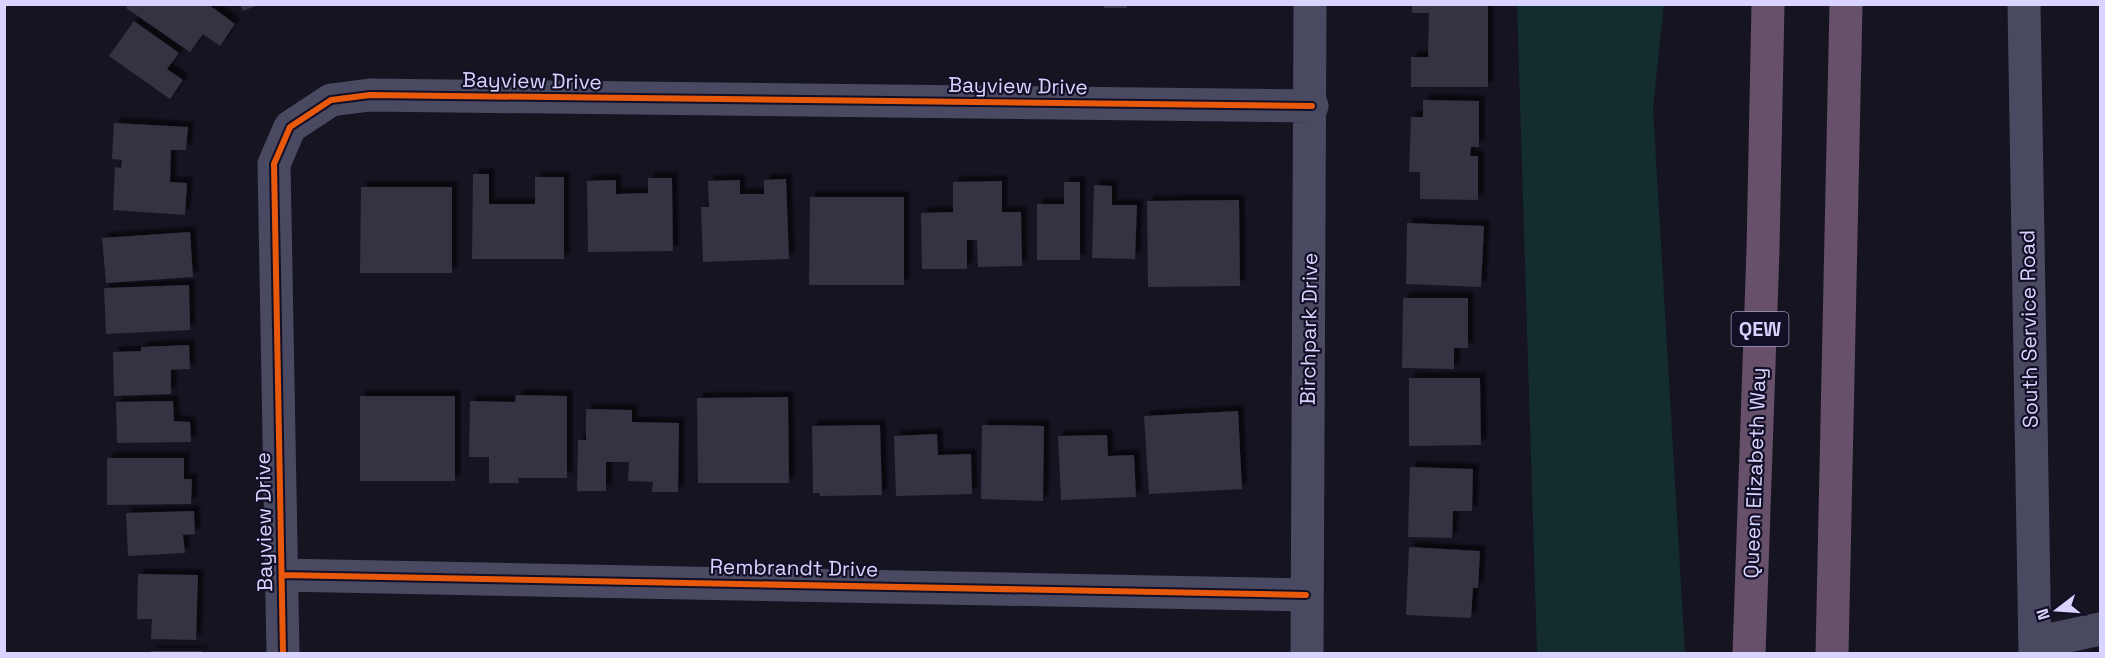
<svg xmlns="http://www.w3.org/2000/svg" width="2105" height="658" font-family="'Space Grotesk',sans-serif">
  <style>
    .green { fill: #132c2d }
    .building { fill: #343243; filter: url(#shadow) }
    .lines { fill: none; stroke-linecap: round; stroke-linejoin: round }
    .minor { stroke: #4a4962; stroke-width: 33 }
    .highway { stroke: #67516a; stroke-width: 33 }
    .cycleway-casing { stroke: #130f26; stroke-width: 10 }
    .cycleway { stroke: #e8590c; stroke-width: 6 }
    .labels { text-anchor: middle; stroke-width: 4.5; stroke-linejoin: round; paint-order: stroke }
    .shield { fill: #130f26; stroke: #9e99be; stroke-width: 1.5 }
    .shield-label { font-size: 20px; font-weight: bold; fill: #d9d4ff }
    .street-label { font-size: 21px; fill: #d9d4ff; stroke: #130f26 }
  </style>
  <defs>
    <filter id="shadow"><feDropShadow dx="5.5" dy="-5.5" stdDeviation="1.5" flood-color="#0009"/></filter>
  </defs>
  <rect width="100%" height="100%" fill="#161421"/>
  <path class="green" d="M1517,5H1664L1653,108L1685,653H1537Z"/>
  <path class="building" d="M128,4H208L235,24L220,46L203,34L190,52L126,8Z
    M240,4H258V5L243,11Z
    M1412,4H1488V87H1411V57H1428L1429,13H1412Z
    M1104,5H1127V8H1104Z
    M134,21L179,53L167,69L183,80L170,99L109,56Z
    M1423,100L1479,101V147H1471L1470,156H1478V200L1420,199V172H1409L1411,117H1423Z
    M114,123L188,127L186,150H171L170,182L187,183L185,215L113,210L115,167L121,168L122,160L112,159Z
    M473,174H489V204H535V177H564V259H472Z
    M648,178H672L673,251L588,252L587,181L616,180V194L648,193Z
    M786,179L789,259L703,262L701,207H709L708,181L740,180V194H764V180Z
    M1002,181V212H1021L1022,266L978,267L977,240H967V269H922L921,213L953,212V182Z
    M1064,182H1080V260H1037V204H1064Z
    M1094,185L1112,186V205H1137L1135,259L1092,258Z
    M361,187H452V273H360Z
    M810,197H904V285H809Z
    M1239,200L1240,286L1148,287L1147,201Z
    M1407,223L1484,226L1481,287L1406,284Z
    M190,232L193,277L106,283L102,238Z
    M189,285L190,330L106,334L104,288Z
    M1403,298H1468V348H1454V369L1402,368Z
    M189,345L190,369L171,370V394L114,396L113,352L141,351V347Z
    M1409,378H1480L1481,445L1409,446Z
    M516,395L567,396V478H518L519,483H489V457H469L470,401L515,402Z
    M360,396H455V481H360Z
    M788,397L789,483H698L697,398Z
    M173,401L174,421L190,422L191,442L117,443L116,402Z
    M586,409L632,410V422L679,423L678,492H652L653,482L628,481L629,462H606V491H577L578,440H586Z
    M1238,411L1242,489L1149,494L1144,416Z
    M880,425L882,495L820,496L819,493H813L812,426Z
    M982,425L1044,426L1043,501L981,499Z
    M937,434L938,455L971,454L972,494L896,496L894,436Z
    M1107,435L1108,456L1134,455L1136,497L1061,500L1058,436Z
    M107,458H184V479H192L191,504L107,505Z
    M1410,467L1473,469L1472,511H1453L1452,538L1408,537Z
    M194,511L195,534L183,535L185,553L128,556L126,513Z
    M1409,547L1480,551L1478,588H1473L1471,618L1406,615Z
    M138,574L198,575L196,640L151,639L152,619H137Z
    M151,651H202V654H151Z"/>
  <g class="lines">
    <path class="minor" d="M2024,4L2035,654
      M282,575L1306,595
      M2035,643L2100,629
      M283,654L274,164L290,127L331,100L370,95L1312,106
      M1307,654L1310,4"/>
    <path class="highway" d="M1749,654L1763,249L1768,4
      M1832,654L1846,4"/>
    <g class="cycleway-casing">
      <path id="cycleway" d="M282,575L1306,595
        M283,654L274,164L290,127L331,100L370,95L1312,106"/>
    </g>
    <use href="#cycleway" class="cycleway"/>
  </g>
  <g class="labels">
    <rect class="shield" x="1731.5" y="312" width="57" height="34" rx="4.5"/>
    <g class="shield-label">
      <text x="1760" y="336">QEW</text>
    </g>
    <g class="street-label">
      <text transform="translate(532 81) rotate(1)" y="7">Bayview Drive</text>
      <text transform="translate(1018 86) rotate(1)" y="7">Bayview Drive</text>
      <text transform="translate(1309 329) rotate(-89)" y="7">Birchpark Drive</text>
      <text transform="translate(2029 329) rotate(-91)" y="7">South Service Road</text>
      <text transform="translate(1755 473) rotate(-88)" y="7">Queen Elizabeth Way</text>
      <text transform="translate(264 522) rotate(-91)" y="7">Bayview Drive</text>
      <text transform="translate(794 568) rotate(1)" y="7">Rembrandt Drive</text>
    </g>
  </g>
  <rect width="2105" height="658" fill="none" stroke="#d9d4ff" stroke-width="12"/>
  <g transform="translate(2057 610) rotate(253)" stroke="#130f26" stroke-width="4.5" paint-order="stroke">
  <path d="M0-4.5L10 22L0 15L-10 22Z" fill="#d9d4ff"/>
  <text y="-9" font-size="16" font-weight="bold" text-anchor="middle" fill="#d9d4ff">N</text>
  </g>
</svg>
